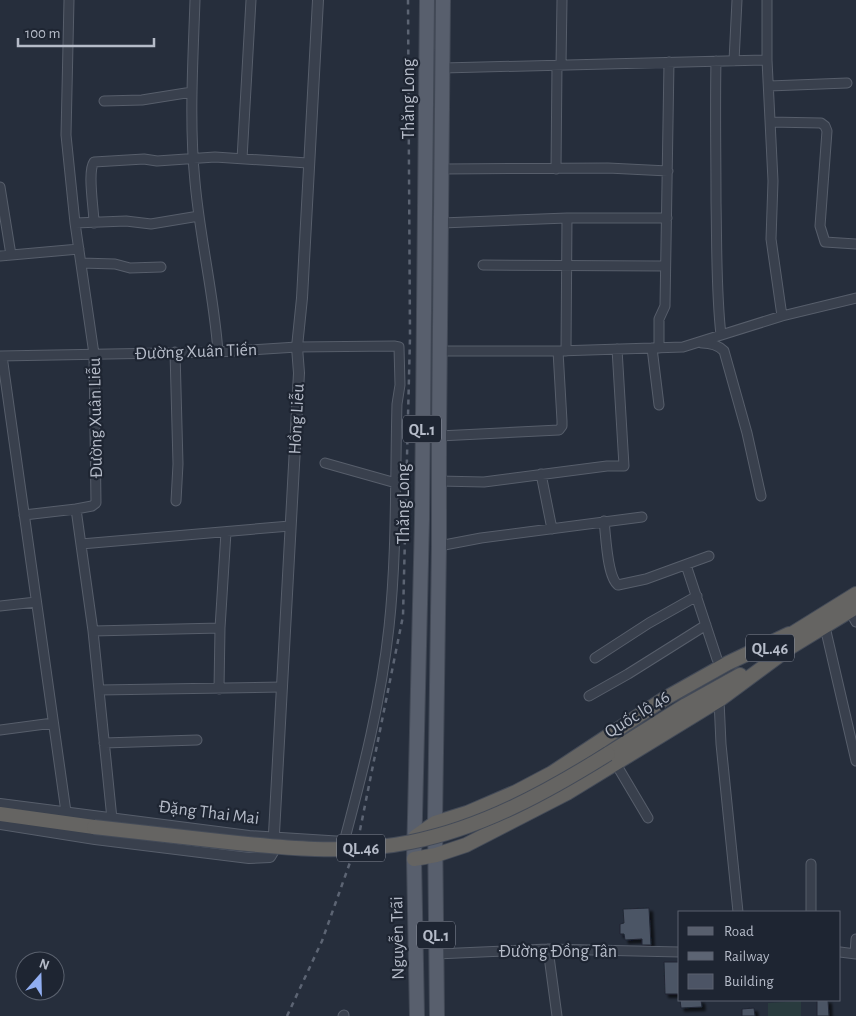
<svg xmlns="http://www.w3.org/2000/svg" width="856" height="1016" font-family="'Alegreya Sans',sans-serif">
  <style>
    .green { fill: #293b3e }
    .building { fill: #4c5465; stroke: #202734; filter: url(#shadow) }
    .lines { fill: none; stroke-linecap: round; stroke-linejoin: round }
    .minor-casing { stroke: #575e6b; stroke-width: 11 }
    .tertiary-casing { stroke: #575e6b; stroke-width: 12 }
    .primary-casing { stroke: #424956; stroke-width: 16 }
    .trunk-casing { stroke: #444b58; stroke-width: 16 }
    .minor { stroke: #39404d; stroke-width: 9 }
    .tertiary { stroke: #39404d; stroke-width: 10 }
    .primary { stroke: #585f6d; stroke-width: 14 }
    .trunk { stroke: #656462; stroke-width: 14 }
    .rail { stroke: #5c6473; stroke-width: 2.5; stroke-dasharray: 5 5; stroke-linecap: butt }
    .trunk-bridge-casing { stroke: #444b58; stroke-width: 16; stroke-linecap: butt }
    .trunk-bridge { stroke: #656462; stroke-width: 14 }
    .labels { text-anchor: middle; stroke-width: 4.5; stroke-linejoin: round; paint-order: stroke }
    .shield { fill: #1e2532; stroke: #888e9b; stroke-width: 1 }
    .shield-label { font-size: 16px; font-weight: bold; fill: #b5bbc8 }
    .street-label { font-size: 18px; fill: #b5bbc8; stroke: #1e2532 }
  </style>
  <defs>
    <filter id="shadow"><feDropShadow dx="3.5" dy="3.5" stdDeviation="1" flood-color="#0009"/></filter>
  </defs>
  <rect width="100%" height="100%" fill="#262e3c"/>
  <path class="green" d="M801,1001V1016H768V1003Z"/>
  <path class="building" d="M649,908L651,945H642V939L625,940L624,934H620V924L624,923L623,909Z
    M664,962H680V994H665Z
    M680,1000H701L702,1007L681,1008Z
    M817,1000H828L829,1016H817Z
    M754,1008L755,1016H742V1009Z"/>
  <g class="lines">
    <g class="minor-casing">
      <path id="minor" d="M69,0L66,135L75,223L94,354L96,503L92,506L76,509L93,631L112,819
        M195,0C193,61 189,122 195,182C200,239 214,295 218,352
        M767,0V60L773,181L771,239L782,316
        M716,61C715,108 716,155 716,202C717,247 716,291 721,335
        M734,61L737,0
        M561,65L562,0
        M443,68L767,60
        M769,86L847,83
        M104,101L142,100L192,92
        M770,122L821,123L825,126L827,131L820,226L825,242L856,244
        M242,159L251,0
        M443,169L608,168L668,171
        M556,169L557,65
        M0,187L11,255
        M75,223L126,221L151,224L199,216
        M94,223C94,209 87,172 94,162L144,159L157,161L215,157L308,163
        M442,223L567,218H667
        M0,256L79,249
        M81,263L115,264L130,268L161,267
        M483,265L665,266
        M702,343C711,343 718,345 724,351L747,433L761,496
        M652,348L659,405
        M659,348V319L665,306L669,62
        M441,351H558L683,347L782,316L856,298
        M566,351L567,218
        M175,352L178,464L176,501
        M0,356L218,352L297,347L394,346L399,347L400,385L397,404C395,478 397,553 389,627C381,701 363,771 344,842
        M2,356L66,812
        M439,436L559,430L562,426V421L558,351
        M325,463L396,483
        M541,474L552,529
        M439,481L484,482L607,466H624L617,349
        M24,515L76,509
        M604,521C606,536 607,577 618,585L646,579L709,556
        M81,544L290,526
        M439,546L481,538L642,517
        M686,565L717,659L722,666
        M0,606L36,602
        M850,611L856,622
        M825,627L856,761
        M93,631L220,628
        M595,658L649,623L697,596
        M219,689L220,628L226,532
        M99,690L282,687
        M589,696L628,674L706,625
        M719,700L721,744L738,912
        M0,730L53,723
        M104,743L197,740
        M616,764L648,818
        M811,864V912
        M548,949L557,1016
        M840,952L856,954
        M436,954L548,949L680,952
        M855,954L856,939
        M343,1016L344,1015"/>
    </g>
    <g class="tertiary-casing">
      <path id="tertiary" d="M0,804L249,836L344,842
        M0,824L95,839L249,858L270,857L273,852L299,373L297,347L302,298L318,0"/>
    </g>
    <g class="primary-casing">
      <path id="primary" d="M417,1016L414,859L422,519L427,0
        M437,1016L435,823L439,546V436L443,0"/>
    </g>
    <g class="trunk-casing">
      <path id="trunk" d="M782,640L856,594
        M781,653L856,607
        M608,754L686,705L740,675
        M0,814L94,827
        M415,837L435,823L467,813L516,792L552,773L664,699L728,663L789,634
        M414,859L436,855L466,845L567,793L719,700L788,649"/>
    </g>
    <use href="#minor" class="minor"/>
    <use href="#tertiary" class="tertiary"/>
    <use href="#primary" class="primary"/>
    <use href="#trunk" class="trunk"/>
    <path class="rail" d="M287,1016L322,941L358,840L403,616L410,337L408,0"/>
    <g class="trunk-bridge-casing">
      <path id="trunk-bridge" d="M94,827C136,832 177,836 219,841C282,848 348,855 411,842C482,828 547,792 608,754"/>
    </g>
    <use href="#trunk-bridge" class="trunk-bridge"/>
  </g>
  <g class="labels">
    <g class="shield">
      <rect x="403" y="415.5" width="38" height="27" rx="4"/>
      <rect x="746" y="634.5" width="48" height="27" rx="4"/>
      <rect x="337" y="834.5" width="48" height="27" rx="4"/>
      <rect x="417" y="921.5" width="38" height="27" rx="4"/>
    </g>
    <g class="shield-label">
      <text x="422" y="435">QL.1</text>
      <text x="770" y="654">QL.46</text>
      <text x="361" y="854">QL.46</text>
      <text x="436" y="941">QL.1</text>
    </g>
    <g class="street-label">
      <text transform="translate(408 99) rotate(-90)" y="6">Thăng Long</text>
      <text transform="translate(196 351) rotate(-2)" y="6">Đường Xuân Tiến</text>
      <text transform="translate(95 418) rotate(-91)" y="6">Đường Xuân Liễu</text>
      <text transform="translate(296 419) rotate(-87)" y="6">Hồng Liễu</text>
      <text transform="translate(403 504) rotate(-90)" y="6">Thăng Long</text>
      <text transform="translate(637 714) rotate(-32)" y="6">Quốc lộ 46</text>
      <text transform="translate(209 812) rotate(7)" y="6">Đặng Thai Mai</text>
      <text transform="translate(397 938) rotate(-91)" y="6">Nguyễn Trãi</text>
      <text x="558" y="957">Đường Đồng Tân</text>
    </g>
  </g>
  <rect x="678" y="911" width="162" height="90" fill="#1e2532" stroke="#5a616e"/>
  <rect x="688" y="927" width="25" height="8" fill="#585f6d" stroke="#5a616e"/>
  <text x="724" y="936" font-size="15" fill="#b5bbc8">Road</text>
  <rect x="688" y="952" width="25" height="8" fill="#5c6473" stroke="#5a616e"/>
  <text x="724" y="961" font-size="15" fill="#b5bbc8">Railway</text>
  <rect x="688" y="974" width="25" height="15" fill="#4c5465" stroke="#5a616e"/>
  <text x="724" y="986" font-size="15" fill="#b5bbc8">Building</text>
  <g transform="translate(40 976) rotate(20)"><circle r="24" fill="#1e2532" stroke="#5a616e"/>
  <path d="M0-4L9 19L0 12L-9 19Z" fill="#91aef1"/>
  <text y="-8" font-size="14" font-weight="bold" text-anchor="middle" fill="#b5bbc8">N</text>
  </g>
  <path d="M18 38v8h136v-8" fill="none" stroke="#b5bbc8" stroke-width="2.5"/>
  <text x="25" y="38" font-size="15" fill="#b5bbc8" stroke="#1e2532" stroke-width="4" paint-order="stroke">100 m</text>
</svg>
